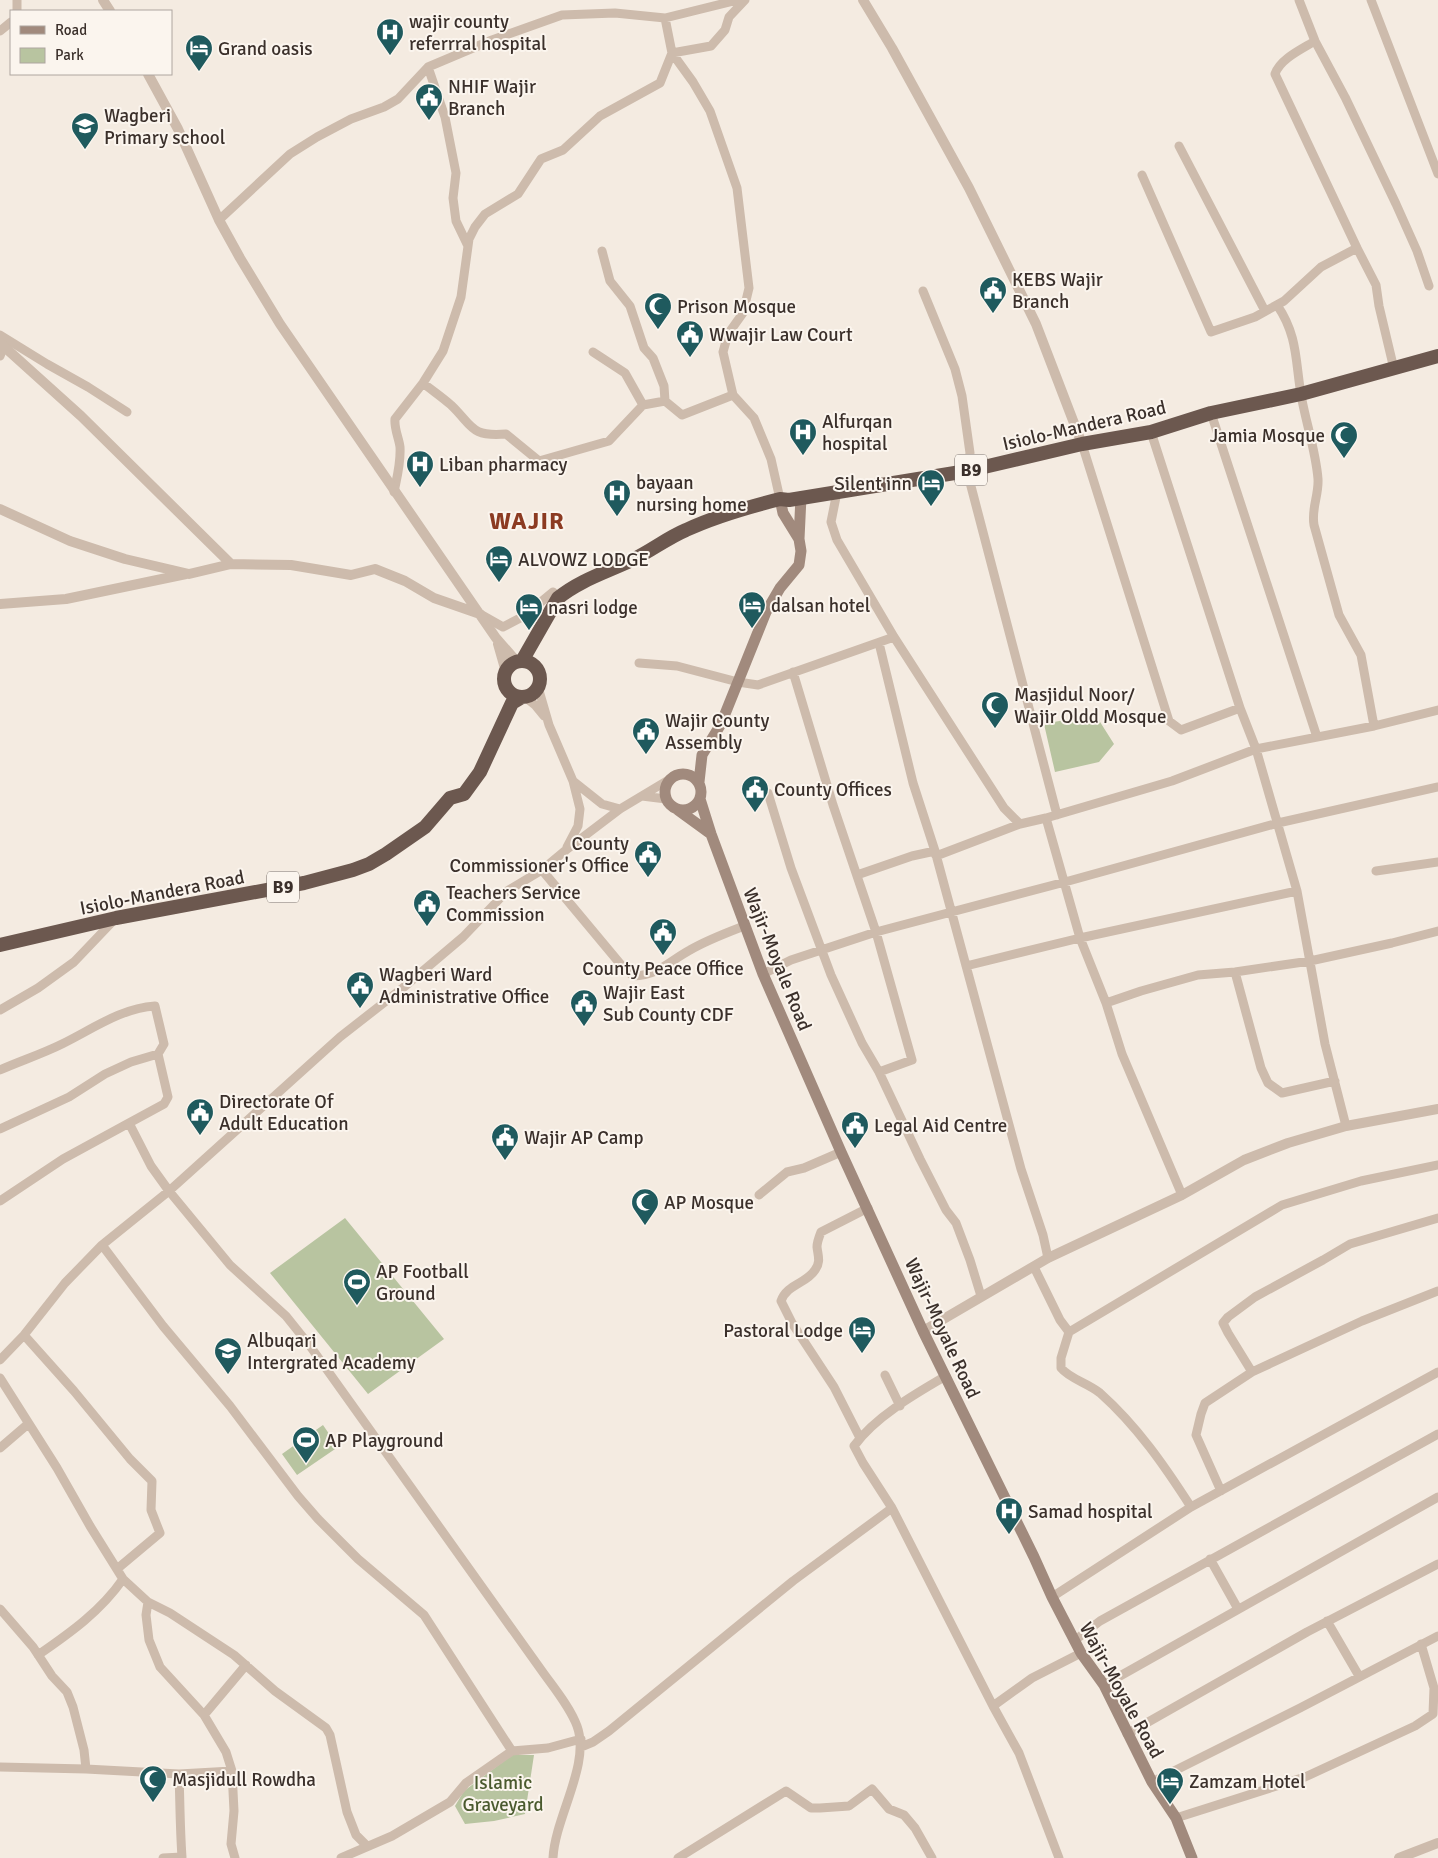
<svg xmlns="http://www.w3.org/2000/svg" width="1438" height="1858" font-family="Signika,sans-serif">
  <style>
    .green { fill: #b8c4a0 }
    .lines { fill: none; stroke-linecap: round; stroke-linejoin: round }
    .minor { stroke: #cdbbac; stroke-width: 9 }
    .tertiary { stroke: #cdbbac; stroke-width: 10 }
    .secondary { stroke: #a18a7d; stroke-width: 11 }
    .trunk { stroke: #6c584f; stroke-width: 14 }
    .labels { text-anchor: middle; stroke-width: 4; stroke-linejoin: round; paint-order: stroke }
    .shield { fill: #fbf5ee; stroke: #756b66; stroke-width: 1 }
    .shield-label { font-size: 18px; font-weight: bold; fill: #3b302b }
    .poi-label { font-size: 19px; fill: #3b302b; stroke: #fbf5ee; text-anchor: start }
    .street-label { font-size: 19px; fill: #3b302b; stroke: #fbf5ee }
    .park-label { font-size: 19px; fill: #4a5a2e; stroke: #fbf5ee }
    .district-label { font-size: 24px; font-weight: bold; letter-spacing: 1px; fill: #8c3b22; stroke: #fbf5ee }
  </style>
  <rect width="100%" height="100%" fill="#f4ebe1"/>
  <path class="green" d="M1095,714L1114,744L1099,762L1055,772L1044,724Z
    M345,1218L444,1339L368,1394L270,1273Z
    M323,1425L338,1447L297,1475L282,1454Z
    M512,1755H534L525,1814L494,1821L465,1824L455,1806L464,1791Z"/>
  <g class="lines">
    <path class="minor" d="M1299,0L1315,41L1345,97L1396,204L1417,251L1429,286
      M1371,0L1438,174
      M17,11V0
      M665,18L672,53L693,82L710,111L737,188L749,288L743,313L728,334L723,352L733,395L754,418L771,459L780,499
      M0,31L11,22
      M1315,41C1302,49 1280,59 1275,74L1357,248
      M428,67L445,117L456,173L453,198L456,221L468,246
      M1179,146L1265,311
      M1142,175L1211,332L1255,317L1284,301L1321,267L1357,248L1376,285L1379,306L1394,369
      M219,220L290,154L317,137L351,119L384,107L398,99L428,67L492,40L562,15L615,13L665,18L738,0
      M602,251L610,281L630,306L644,348L653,358L664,386L665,401
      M923,291L955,369L962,396L970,453L967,471L1057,815
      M1277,305C1299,337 1295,364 1302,400C1307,426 1316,453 1318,479C1319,495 1311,509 1314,525L1339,615L1361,655L1374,726
      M0,335L47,364L88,387L127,412
      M593,352L625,373L643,405
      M0,356L4,346
      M423,383C433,391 442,397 451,405C473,426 470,437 506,434L539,461L609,441L643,405L665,401L682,415L733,395
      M1211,413L1317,737
      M1151,432L1240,708L1256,749L1297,891L1325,1044L1346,1126
      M1082,444L1169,721L1181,730L1240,708
      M394,492C397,477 401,463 400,447C399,438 394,429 395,419L423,383L443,351L461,297L469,239L475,227L485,214L518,194L541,159L563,150L600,116L660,83L672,53L711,46L725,30L729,17L745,0
      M837,492L831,522L837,540L894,637L1004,808L1020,824L1046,818L1172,781L1256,749L1374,726L1438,710
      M480,614L503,627L524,616L553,592L558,598
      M879,643L913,783L935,851L1021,1169L1043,1235L1048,1258
      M639,663L677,666L738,682L758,685L894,637
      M793,672L833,805L876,932L912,1060L879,1072
      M538,687L549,725L573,781L580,809L578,826L567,847
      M525,697L535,705L544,716
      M573,781L602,804L620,809
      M768,793L791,868L831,975L862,1043L879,1072L920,1159L946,1210L956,1223L970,1260L981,1296
      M642,796L666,799
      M1046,818L1080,938L1106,1003L1122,1054L1182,1195
      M936,856L1020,824
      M542,870L622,966L633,976C659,975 668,962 690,950C707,940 726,933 744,926
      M1376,871L1438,862
      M857,875L912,856L935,851
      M966,966L1080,938L1297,891
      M1235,972L1261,1068L1268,1083L1282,1093L1335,1081
      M763,974L791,960L876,932L1065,882L1278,823L1438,787
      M1106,1003L1141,991L1198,975L1235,972L1310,961L1392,943L1438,931
      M0,1010L38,988L74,962L115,919
      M0,1070C20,1061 42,1054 62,1044C91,1030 121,1008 155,1006L164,1044L158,1054L168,1097L164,1104L129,1123
      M0,1129L69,1097L105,1074L131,1062L158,1054
      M759,1195L787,1172L804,1168L841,1152
      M0,1201L63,1159L129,1123L151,1166L169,1191L230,1265L286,1316L310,1346L542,1671C554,1688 570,1707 577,1726C591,1764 555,1817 553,1858
      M102,1245L163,1326L230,1406L298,1496L318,1519L358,1559L424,1615L512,1751
      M1034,1267L1060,1320L1069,1332L1061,1358V1368C1070,1379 1088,1383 1100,1393C1137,1426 1164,1465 1191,1507
      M1069,1332L1282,1205L1361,1181L1438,1165
      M24,1335L74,1391L130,1459L152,1481L151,1510L160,1533L117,1569
      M0,1360L24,1335L65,1283L102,1245L169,1191L340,1037L404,987L463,937L507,891L542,870L566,850L620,809L670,779
      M1252,1372L1228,1333L1223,1323L1228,1317L1255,1297L1323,1260L1350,1244L1438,1218
      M885,1375L900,1406
      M946,1376C915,1394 875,1417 854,1446L863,1463L892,1508L993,1706L1019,1753L1059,1858
      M0,1378L57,1468L90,1526L123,1579L148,1602L146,1615L149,1640L160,1667L204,1715L226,1752L232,1771L234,1811L231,1844L235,1858
      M860,1438L834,1387L792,1323L781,1301C787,1284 806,1284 815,1270C821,1262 818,1256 817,1247C817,1242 819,1237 821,1232L868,1208
      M0,1448L28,1424
      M1221,1491L1196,1435L1201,1414L1205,1403L1252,1372L1362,1321L1438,1291
      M1210,1559L1238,1609
      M1052,1597L1191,1507L1438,1372
      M148,1602L170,1613L234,1655L275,1691L326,1728L330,1735L347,1812L356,1835L367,1846
      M0,1609L33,1647L52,1676L67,1692L73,1707L84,1750L86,1769
      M1327,1621L1359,1676
      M1074,1641L1100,1621L1438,1434
      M38,1655C70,1633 101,1611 123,1579
      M1104,1685L1438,1497
      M993,1706L1032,1678L1081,1653
      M204,1715L246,1665
      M1127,1734L1307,1632L1438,1564
      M581,1747L593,1742L609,1731L793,1581L892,1508
      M0,1767L86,1769L179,1774L232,1771
      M1152,1782L1300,1708L1438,1636
      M1176,1818L1305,1777L1415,1726L1433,1714L1434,1688L1421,1644
      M163,1858L182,1857C180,1829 180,1802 179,1774
      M341,1858L392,1836L450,1802L466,1783L512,1751L548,1748L581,1739
      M678,1858L786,1791L811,1808H820L849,1806L872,1789L889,1809L904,1815L915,1828L932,1858"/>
    <path class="tertiary" d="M103,0L110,11
      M863,0L892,48L969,188L1036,324L1082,444
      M148,74L178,129L219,220L240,258L280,324L496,638L517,662
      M0,343L81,416L231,564L291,565L351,575L375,569L405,581L434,598L480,614
      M0,509L70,541L125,559L189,574L231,564
      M0,604L66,599L186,574
      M498,644L506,672
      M923,1331L1048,1258L1182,1195L1244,1160L1288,1143L1346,1126L1438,1109
      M1399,1858L1438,1843"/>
    <path class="secondary" d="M780,499L783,513L799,539
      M665 792a18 18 0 1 1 36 0a18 18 0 1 1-36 0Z
      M699,782L702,755L721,724L766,612L780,588L799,565L801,551L799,539L801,497
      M700,799L711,834L763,974L841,1152L923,1331L1034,1557L1052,1597L1081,1653L1104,1685L1152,1782L1176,1818L1192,1858
      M678,810L711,834"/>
    <path class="trunk" d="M522,661L558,598C580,580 607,572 632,560C651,551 667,538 686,530C716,516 748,507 780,499L789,500L967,471L1082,444L1151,432L1211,413L1301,394L1438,356
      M504 679a18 18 0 1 1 36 0a18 18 0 1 1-36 0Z
      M0,945L116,918L304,883L353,870L369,864L386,854L425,827L450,798L464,794L480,772L512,703L522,697"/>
  </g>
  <defs>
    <g id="hospital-pin" transform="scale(1.4375)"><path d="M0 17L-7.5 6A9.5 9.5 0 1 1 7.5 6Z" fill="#1f5a5e" stroke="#fbf5ee"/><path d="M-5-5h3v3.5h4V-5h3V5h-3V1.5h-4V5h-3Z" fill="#fff"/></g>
    <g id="hotel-pin" transform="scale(1.4375)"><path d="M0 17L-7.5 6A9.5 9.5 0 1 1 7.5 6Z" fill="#1f5a5e" stroke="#fbf5ee"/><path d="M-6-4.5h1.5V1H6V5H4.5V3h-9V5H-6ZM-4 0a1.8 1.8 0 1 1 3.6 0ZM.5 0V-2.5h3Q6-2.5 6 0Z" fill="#fff"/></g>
    <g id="civic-pin" transform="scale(1.4375)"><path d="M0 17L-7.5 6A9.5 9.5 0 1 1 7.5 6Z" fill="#1f5a5e" stroke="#fbf5ee"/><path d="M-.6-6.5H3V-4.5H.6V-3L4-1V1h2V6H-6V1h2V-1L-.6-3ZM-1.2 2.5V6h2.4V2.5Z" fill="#fff"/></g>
    <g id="school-pin" transform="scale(1.4375)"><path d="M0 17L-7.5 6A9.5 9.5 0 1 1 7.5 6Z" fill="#1f5a5e" stroke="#fbf5ee"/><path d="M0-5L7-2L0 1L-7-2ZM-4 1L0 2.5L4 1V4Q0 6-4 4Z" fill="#fff"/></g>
    <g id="mosque-pin" transform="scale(1.4375)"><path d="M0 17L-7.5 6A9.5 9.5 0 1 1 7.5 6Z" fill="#1f5a5e" stroke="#fbf5ee"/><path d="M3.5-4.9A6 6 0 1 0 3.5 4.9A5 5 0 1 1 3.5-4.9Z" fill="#fff"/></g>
    <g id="stadium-pin" transform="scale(1.4375)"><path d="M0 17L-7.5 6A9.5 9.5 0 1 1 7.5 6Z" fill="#1f5a5e" stroke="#fbf5ee"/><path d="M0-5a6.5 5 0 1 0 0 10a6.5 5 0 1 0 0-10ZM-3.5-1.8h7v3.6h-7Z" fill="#fff"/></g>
  </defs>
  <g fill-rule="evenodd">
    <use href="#hospital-pin" x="390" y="32"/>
    <use href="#hotel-pin" x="199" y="48"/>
    <use href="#civic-pin" x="429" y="97"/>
    <use href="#school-pin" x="85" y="126"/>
    <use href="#civic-pin" x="993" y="290"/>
    <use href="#mosque-pin" x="658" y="306"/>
    <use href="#civic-pin" x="690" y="334"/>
    <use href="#hospital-pin" x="803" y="432"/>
    <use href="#mosque-pin" x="1344" y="435"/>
    <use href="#hospital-pin" x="420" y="464"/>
    <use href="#hotel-pin" x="931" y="483"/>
    <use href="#hospital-pin" x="617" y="493"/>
    <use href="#hotel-pin" x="499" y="559"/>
    <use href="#hotel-pin" x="752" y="605"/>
    <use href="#hotel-pin" x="529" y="607"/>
    <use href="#mosque-pin" x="995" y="705"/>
    <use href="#civic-pin" x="646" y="731"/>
    <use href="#civic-pin" x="755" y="789"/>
    <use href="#civic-pin" x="648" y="854"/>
    <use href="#civic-pin" x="427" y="903"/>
    <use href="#civic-pin" x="663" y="932"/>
    <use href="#civic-pin" x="360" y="985"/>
    <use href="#civic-pin" x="584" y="1003"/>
    <use href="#civic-pin" x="200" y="1112"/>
    <use href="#civic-pin" x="855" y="1125"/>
    <use href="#civic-pin" x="505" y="1137"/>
    <use href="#mosque-pin" x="645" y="1202"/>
    <use href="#stadium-pin" x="357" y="1282"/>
    <use href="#hotel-pin" x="862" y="1330"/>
    <use href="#school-pin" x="228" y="1351"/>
    <use href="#stadium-pin" x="306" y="1440"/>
    <use href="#hospital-pin" x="1009" y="1511"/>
    <use href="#mosque-pin" x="153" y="1779"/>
    <use href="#hotel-pin" x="1170" y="1781"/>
  </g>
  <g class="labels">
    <g class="shield">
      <rect x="955" y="454.5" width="32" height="31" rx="4"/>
      <rect x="267" y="871.5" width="32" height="31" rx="4"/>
    </g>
    <g class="shield-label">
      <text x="971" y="476">B9</text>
      <text x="283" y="893">B9</text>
    </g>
    <g class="poi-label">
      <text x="409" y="28">wajir county<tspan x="409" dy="22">referrral hospital</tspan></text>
      <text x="218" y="55">Grand oasis</text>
      <text x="448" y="93">NHIF Wajir<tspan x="448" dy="22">Branch</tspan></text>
      <text x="104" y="122">Wagberi<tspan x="104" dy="22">Primary school</tspan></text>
      <text x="1012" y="286">KEBS Wajir<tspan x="1012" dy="22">Branch</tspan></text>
      <text x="677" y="313">Prison Mosque</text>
      <text x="709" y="341">Wwajir Law Court</text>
      <text x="822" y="428">Alfurqan<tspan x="822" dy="22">hospital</tspan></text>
      <text x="1325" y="442" text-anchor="end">Jamia Mosque</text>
      <text x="439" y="471">Liban pharmacy</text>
      <text x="636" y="489">bayaan<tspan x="636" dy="22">nursing home</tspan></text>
      <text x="912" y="490" text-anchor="end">Silent inn</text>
      <text x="518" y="566">ALVOWZ LODGE</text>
      <text x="771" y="612">dalsan hotel</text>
      <text x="548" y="614">nasri lodge</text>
      <text x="1014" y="701">Masjidul Noor/<tspan x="1014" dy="22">Wajir Oldd Mosque</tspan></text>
      <text x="665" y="727">Wajir County<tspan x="665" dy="22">Assembly</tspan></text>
      <text x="774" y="796">County Offices</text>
      <text x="629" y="850" text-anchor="end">County<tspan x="629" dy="22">Commissioner's Office</tspan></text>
      <text x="446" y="899">Teachers Service<tspan x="446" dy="22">Commission</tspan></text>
      <text x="663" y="975" text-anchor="middle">County Peace Office</text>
      <text x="379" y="981">Wagberi Ward<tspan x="379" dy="22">Administrative Office</tspan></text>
      <text x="603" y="999">Wajir East<tspan x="603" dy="22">Sub County CDF</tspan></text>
      <text x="219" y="1108">Directorate Of<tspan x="219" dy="22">Adult Education</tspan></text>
      <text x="874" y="1132">Legal Aid Centre</text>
      <text x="524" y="1144">Wajir AP Camp</text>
      <text x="664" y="1209">AP Mosque</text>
      <text x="376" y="1278">AP Football<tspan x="376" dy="22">Ground</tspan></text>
      <text x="843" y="1337" text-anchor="end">Pastoral Lodge</text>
      <text x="247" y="1347">Albuqari<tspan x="247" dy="22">Intergrated Academy</tspan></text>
      <text x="325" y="1447">AP Playground</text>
      <text x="1028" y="1518">Samad hospital</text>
      <text x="172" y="1786">Masjidull Rowdha</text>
      <text x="1189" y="1788">Zamzam Hotel</text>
    </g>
    <g class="street-label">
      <text transform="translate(1084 425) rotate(-13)" y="7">Isiolo-Mandera Road</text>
      <text transform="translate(162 892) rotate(-11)" y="7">Isiolo-Mandera Road</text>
      <text transform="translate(778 959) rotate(68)" y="7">Wajir-Moyale Road</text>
      <text transform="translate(943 1328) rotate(65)" y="7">Wajir-Moyale Road</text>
      <text transform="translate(1122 1690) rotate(61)" y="7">Wajir-Moyale Road</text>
    </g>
    <g class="park-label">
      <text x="503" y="1789">Islamic<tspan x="503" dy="22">Graveyard</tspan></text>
    </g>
    <g class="district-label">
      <text x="527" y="529">WAJIR</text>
    </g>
  </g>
  <rect x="10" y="10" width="162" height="65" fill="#fbf5ee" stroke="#aea6a0"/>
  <rect x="20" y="26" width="25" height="8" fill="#a18a7d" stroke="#aea6a0"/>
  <text x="55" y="35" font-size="15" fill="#3b302b">Road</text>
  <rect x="20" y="48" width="25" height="15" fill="#b8c4a0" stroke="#aea6a0"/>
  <text x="55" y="60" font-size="15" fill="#3b302b">Park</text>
</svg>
